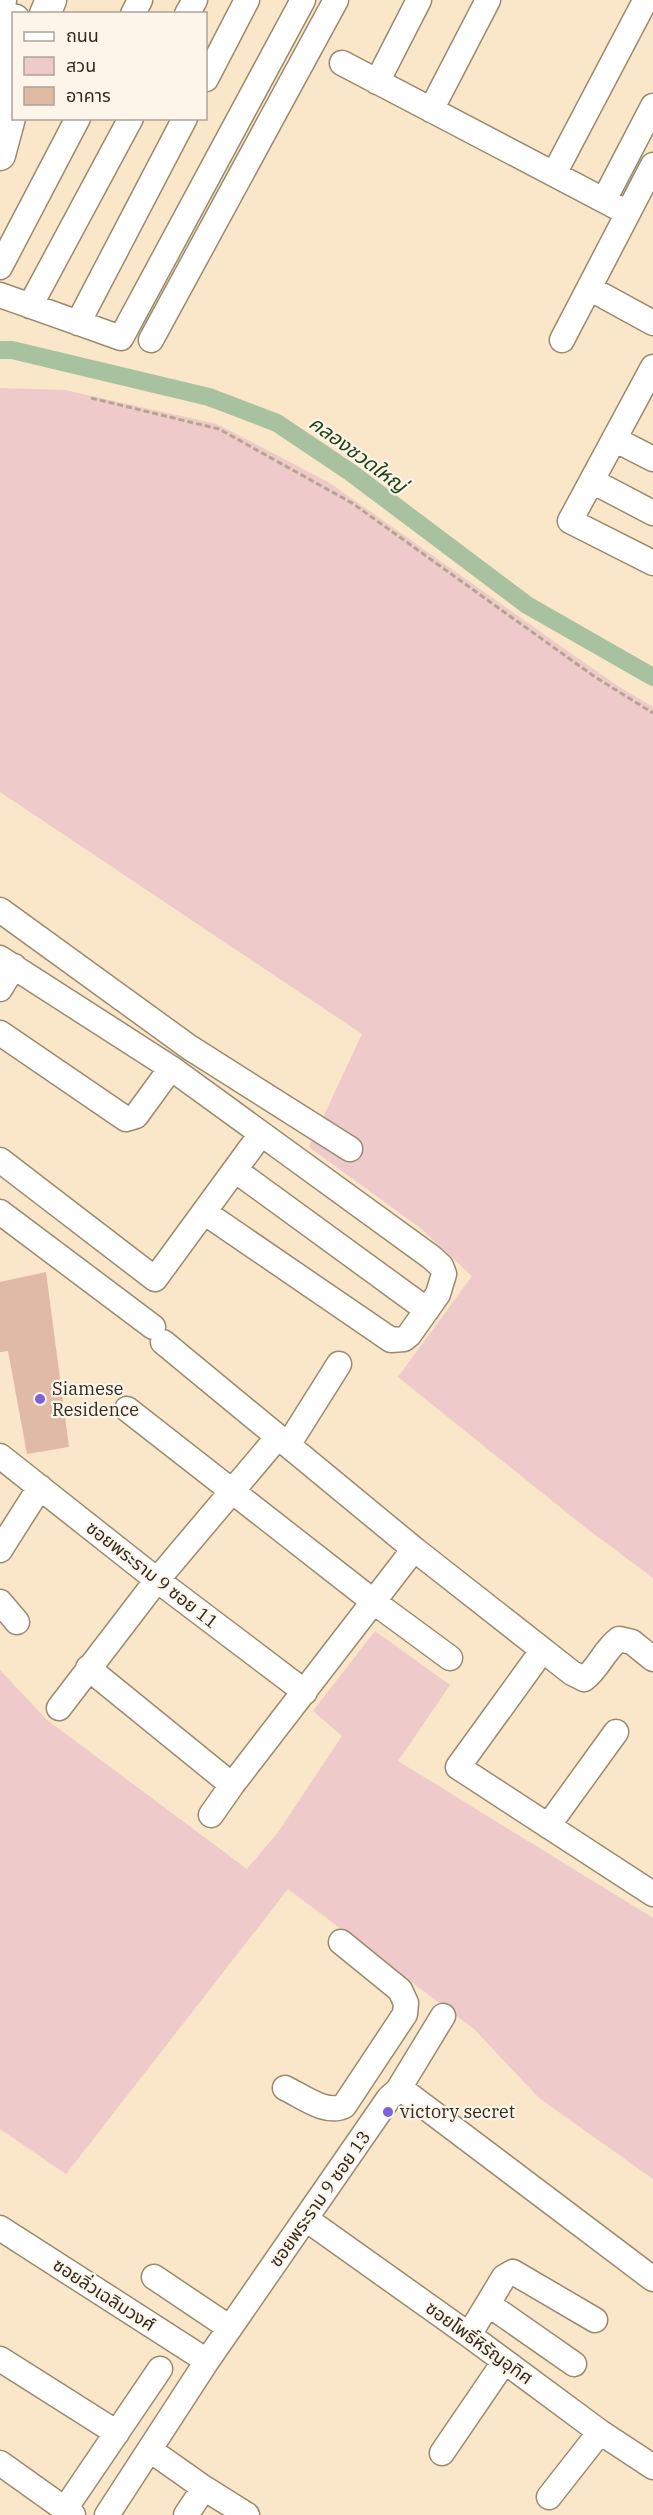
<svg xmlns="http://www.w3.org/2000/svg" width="653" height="2515" font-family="'IBM Plex Serif','Noto Sans Thai',serif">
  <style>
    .green { fill: #eecaca }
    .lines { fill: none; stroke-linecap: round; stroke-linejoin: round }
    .canal { stroke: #a8c2a0; stroke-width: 18 }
    .building { fill: #e1baa5 }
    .minor-casing { stroke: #9b8a6e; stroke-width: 27 }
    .major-casing { stroke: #9b8a6e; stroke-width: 33 }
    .highway-casing { stroke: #9b8a6e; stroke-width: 36 }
    .path { stroke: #b5a58f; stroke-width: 3; stroke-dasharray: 6 3; stroke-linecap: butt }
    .minor { stroke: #fff; stroke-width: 24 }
    .major { stroke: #fff; stroke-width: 30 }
    .highway { stroke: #fff; stroke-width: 33 }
    .poi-dot { fill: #7c61dc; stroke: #fdf5e9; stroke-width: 2 }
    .labels { text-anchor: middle; stroke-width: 4.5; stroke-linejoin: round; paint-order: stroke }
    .poi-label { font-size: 18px; fill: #322b20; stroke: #fdf5e9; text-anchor: start }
    .street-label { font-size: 18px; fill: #322b20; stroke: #fdf5e9 }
    .water-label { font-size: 20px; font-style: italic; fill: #1f4214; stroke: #fdf5e9 }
  </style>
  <rect width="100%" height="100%" fill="#fae6c9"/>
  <path class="green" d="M0,388L65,390L217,424L330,483L569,652L618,686L653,707V1578L586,1528L398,1377L472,1276L419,1227L309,1147L362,1034L0,792Z
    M375,1631L450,1685L398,1761L653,1918V2179L539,2098L474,2029L288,1889L66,2174L0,2129V1670L47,1720L247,1869L279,1831L342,1736L313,1711Z"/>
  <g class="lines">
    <path class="canal" d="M0,350H12L209,397L277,423L350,472L527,605L653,677"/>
  </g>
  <path class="building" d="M46,1272L69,1447L27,1454L8,1351L0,1352V1282Z"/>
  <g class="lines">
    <g class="minor-casing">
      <path id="minor" d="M133,14L140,0
        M187,14L195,0
        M342,63L628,213
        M206,79L247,0
        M377,82L419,0
        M431,110L488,0
        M554,174L645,1
        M604,200L653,106
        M0,267L78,118
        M589,288L653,323
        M0,295L121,338L303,0
        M30,306L131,118
        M78,323L185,118
        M151,340L336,0
        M562,340L653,165
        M653,367L570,521L653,563
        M614,439L653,459
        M592,481L653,513
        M0,910L189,1047L350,1149
        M0,958L171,1068L431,1257L441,1266L444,1274L438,1294L409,1335L404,1339L391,1340L204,1212
        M0,989L14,966
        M0,1033L126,1119L136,1116L171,1068
        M0,1160L155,1279L261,1134
        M235,1170L427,1310
        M0,1212L153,1327
        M163,1342L414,1549L572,1673L584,1679C599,1668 604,1650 619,1639L632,1642L653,1659
        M127,1409L374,1602L450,1658
        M288,1445L339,1364
        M0,1456L157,1580L305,1692
        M0,1550L40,1487
        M0,1602L17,1622
        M534,1662L458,1767L653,1894
        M88,1668L232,1785L211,1815
        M59,1708L157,1580L277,1438
        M232,1785L414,1549
        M548,1826L616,1732
        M285,2088C302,2096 326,2115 344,2106L405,2014L406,2003L400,1990L341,1942
        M398,2090L443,2016
        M306,2219L469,2335L600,2432L653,2467
        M0,2228L207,2361
        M154,2277L230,2328
        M488,2304L574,2364
        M469,2335L504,2277L513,2272L595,2320
        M0,2359L117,2433
        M150,2450L204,2488L247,2515
        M442,2453L504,2362
        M0,2463L73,2515
        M549,2497L600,2432
        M65,2509L160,2369
        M107,2515L207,2361L389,2098L398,2090L404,2091L653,2279
        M186,2515L204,2488"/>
    </g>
    <g class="major-casing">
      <path id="major" d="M0,8L1,0
        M45,14L51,0
        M0,90L14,67
        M0,155L14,103"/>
    </g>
    <g class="highway-casing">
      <path id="highway" d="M0,52L14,21"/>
    </g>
    <path class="path" d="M91,398L219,429L352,503L595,677L653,713"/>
    <use href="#minor" class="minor"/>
    <use href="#major" class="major"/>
    <use href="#highway" class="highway"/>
  </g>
  <g class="poi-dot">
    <circle cx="40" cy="1399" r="6"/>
    <circle cx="388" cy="2112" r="6"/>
  </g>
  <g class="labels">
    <g class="poi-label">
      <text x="52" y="1395">Siamese<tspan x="52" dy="21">Residence</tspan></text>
      <text x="400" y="2118">victory secret</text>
    </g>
    <g class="street-label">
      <text transform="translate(152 1575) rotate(38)" y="6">ซอยพระราม 9 ซอย 11</text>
      <text transform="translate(320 2199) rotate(-55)" y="6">ซอยพระราม 9 ซอย 13</text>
      <text transform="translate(104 2295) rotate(33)" y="6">ซอยลิ่วเฉลิมวงศ์</text>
      <text transform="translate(479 2343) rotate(36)" y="6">ซอยโพธิ์หิรัญอุทิศ</text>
    </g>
    <g class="water-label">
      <text transform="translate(358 454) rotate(36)" y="7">คลองชวดใหญ่</text>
    </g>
  </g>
  <rect x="12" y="12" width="195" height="108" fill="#fdf5e9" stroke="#aca499" stroke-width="1.5"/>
  <rect x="24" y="32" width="30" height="9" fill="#ffffff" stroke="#aca499" stroke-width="1.5"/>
  <text x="66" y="42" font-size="18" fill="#322b20">ถนน</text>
  <rect x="24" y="57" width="30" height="18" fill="#eecaca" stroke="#aca499" stroke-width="1.5"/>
  <text x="66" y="72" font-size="18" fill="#322b20">สวน</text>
  <rect x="24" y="87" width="30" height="18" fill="#e1baa5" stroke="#aca499" stroke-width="1.5"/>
  <text x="66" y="102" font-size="18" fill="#322b20">อาคาร</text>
</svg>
